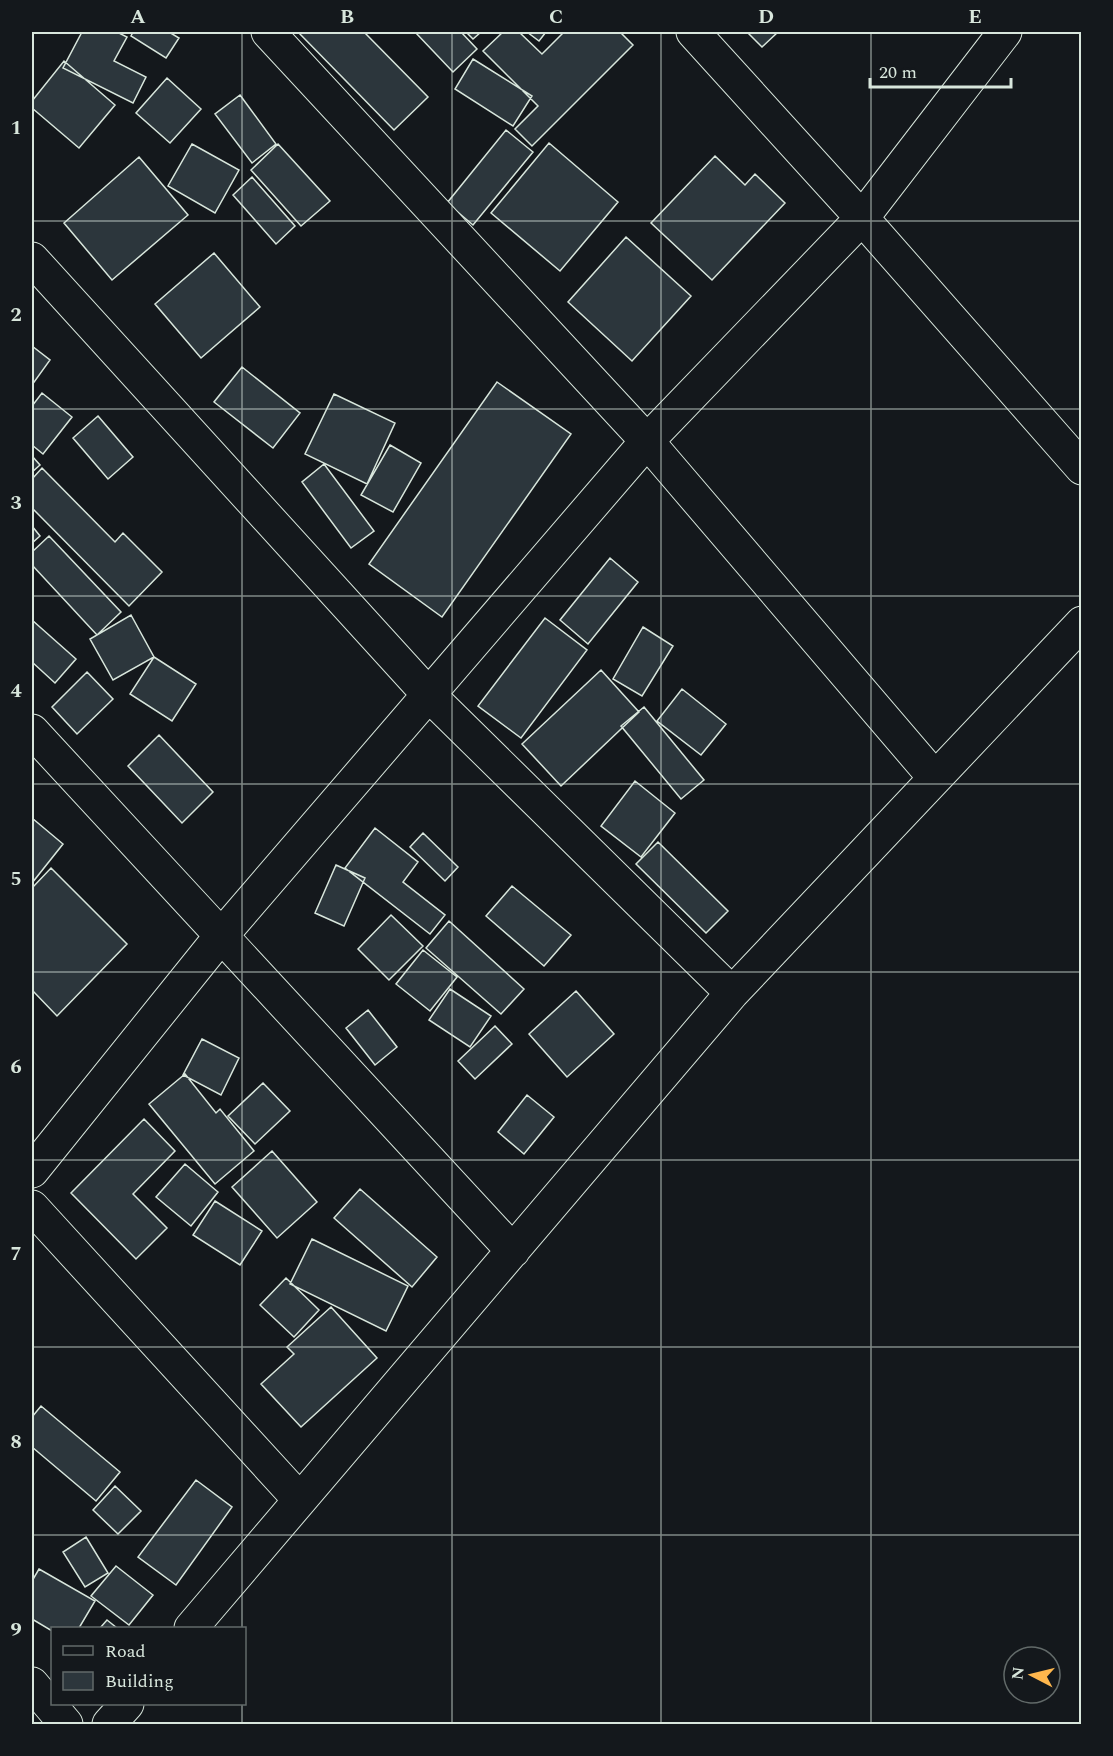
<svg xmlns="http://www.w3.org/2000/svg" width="1113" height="1756" font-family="Spectral,serif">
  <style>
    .building { fill: #2c363c; stroke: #d8e6dc; stroke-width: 1.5 }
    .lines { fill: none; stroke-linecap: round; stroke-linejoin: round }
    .street-casing { stroke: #d8e6dc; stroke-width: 35 }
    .street { stroke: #14181c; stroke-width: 33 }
    .grid { fill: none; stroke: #d8e6dc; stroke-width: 1.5; stroke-opacity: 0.55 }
    .neatline { fill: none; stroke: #d8e6dc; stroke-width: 2 }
    .grid-label { font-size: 20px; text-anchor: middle; font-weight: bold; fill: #d8e6dc }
  </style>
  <rect width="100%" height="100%" fill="#14181c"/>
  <path class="building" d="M82,32H117L127,37L114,61L146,77L133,103L63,68Z
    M133,32H169L179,38L166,58L131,36Z
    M298,32H364L428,97L394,130Z
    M415,32H461L477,49L453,72Z
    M466,32H481L473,39Z
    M503,32H519L542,54L564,32H620L633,45L532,146L515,129L538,106L483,51Z
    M527,32H546L539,41Z
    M747,32H778L762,47Z
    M473,59L532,96L513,126L455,89Z
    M64,61L115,105L79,148L32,108V101Z
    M167,78L201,109L170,143L136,113Z
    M240,95L276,144L252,163L215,114Z
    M506,130L533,152L473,225L447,203Z
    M549,143L618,202L560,271L491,213Z
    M192,144L239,170L215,213L168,186Z
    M278,144L330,201L301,226L251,170Z
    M715,156L745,185L755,174L785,203L712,280L651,223Z
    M139,157L188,215L112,280L64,223Z
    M252,177L295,226L276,244L233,195Z
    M626,237L691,296L632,361L568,302Z
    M214,253L260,307L201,358L155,304Z
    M32,346L50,360L32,385Z
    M242,367L300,413L273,448L214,402Z
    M497,382L571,434L442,617L369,564Z
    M42,393L72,417L43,454L32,445V406Z
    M334,394L395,423L367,484L305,454Z
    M98,416L133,457L108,479L73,438Z
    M390,445L421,463L393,512L361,495Z
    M32,456L40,465L32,472Z
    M324,464L374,531L351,548L302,482Z
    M42,468L115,542L123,533L162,572L129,606L32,508V479Z
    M32,526L40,536L32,543Z
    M49,536L121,612L97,635L32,565V552Z
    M610,558L638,582L588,644L560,620Z
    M131,615L154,657L113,680L90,639Z
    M545,618L587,650L521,738L478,706Z
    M32,620L76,659L55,683L32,662Z
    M643,627L673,646L642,696L613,679Z
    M154,657L196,684L172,721L130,694Z
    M601,670L639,712L561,786L522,744Z
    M87,672L113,699L77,734L52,707Z
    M682,689L726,724L701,755L657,721Z
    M644,707L704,780L681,799L621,726Z
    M159,735L213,792L182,823L128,766Z
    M635,781L675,813L641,857L601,826Z
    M32,818L63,844L32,883Z
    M375,828L418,862L403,882L445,915L430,934L345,868Z
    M423,833L458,867L445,881L410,847Z
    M658,842L728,911L706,933L636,864Z
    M336,865L365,878L344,926L315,913Z
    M51,868L127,944L57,1016L32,990V888Z
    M512,886L571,935L544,966L486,916Z
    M391,915L423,946L389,980L358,949Z
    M449,921L524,989L501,1014L426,948Z
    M423,950L457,977L430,1011L396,984Z
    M450,989L491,1016L470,1047L429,1020Z
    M576,991L614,1034L567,1077L529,1034Z
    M368,1010L397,1047L375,1065L346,1028Z
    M495,1026L512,1044L475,1079L458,1061Z
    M202,1039L239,1058L221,1095L183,1075Z
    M185,1074L216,1113L220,1109L254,1151L215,1184L149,1104Z
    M263,1083L290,1111L255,1144L228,1116Z
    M527,1095L554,1117L524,1154L498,1132Z
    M144,1119L175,1151L133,1194L167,1228L136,1259L71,1193Z
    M272,1151L317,1202L277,1238L232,1187Z
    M185,1164L218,1192L191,1226L156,1197Z
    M360,1189L437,1257L412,1287L334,1218Z
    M215,1201L262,1231L240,1265L193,1235Z
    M312,1239L408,1286L386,1331L290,1284Z
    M286,1278L319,1310L294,1337L260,1305Z
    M331,1307L377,1358L301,1427L261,1384L294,1354L287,1347Z
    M41,1406L120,1472L96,1501L32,1447V1417Z
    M196,1480L232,1507L176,1585L138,1557Z
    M115,1486L141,1511L118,1534L93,1510Z
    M86,1537L108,1573L85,1587L63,1552Z
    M116,1566L153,1595L129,1625L91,1596Z
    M39,1569L95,1601L79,1628H52V1631L32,1619V1581Z
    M107,1620L117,1628H100Z"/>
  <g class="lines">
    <g class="street-casing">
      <path id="street" d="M268,32L647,441L935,778
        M693,32L862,218L1082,468
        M32,259L428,694L732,993
        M32,731L513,1251
        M32,1171L221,936L647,441L862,218L1005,32
        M32,1207L300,1500
        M191,1628L732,993L1082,623
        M32,1684L66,1724
        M109,1724L127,1704"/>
    </g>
    <use href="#street" class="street"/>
  </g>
  <path class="grid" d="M242,32V1628M452,32V1724M661,32V1724M871,32V1724M32,221H1082M32,409H1082M32,596H1082M32,784H1082M32,972H1082M32,1160H1082M32,1347H1082M32,1535H1082M242,1704V1724"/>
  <rect width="1113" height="1756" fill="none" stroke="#14181c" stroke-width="66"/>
  <rect x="51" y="1627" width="195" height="78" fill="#14181c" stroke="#626a69" stroke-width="1.5"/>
  <rect x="63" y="1646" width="30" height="9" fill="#14181c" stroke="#626a69" stroke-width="1.5"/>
  <text x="105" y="1657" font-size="18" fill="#d8e6dc">Road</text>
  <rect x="63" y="1672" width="30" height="18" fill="#2c363c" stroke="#626a69" stroke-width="1.5"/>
  <text x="105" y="1687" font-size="18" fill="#d8e6dc">Building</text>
  <g transform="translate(1032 1675) rotate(277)"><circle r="28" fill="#14181c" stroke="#626a69" stroke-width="1.5"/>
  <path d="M0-4.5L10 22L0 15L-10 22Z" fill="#ffb74d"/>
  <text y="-9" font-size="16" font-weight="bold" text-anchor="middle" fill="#d8e6dc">N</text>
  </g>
  <path d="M870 78v9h141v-9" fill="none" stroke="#d8e6dc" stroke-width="3"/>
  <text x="879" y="78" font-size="18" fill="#d8e6dc" stroke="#14181c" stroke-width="4.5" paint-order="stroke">20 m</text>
  <rect x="33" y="33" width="1047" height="1690" class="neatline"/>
  <g class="grid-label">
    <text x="138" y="23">A</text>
    <text x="347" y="23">B</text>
    <text x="556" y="23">C</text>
    <text x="766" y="23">D</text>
    <text x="975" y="23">E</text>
    <text x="16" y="134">1</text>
    <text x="16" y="321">2</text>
    <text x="16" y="509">3</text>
    <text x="16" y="697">4</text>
    <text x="16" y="885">5</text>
    <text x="16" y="1073">6</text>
    <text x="16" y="1260">7</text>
    <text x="16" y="1448">8</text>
    <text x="16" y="1636">9</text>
  </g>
</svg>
